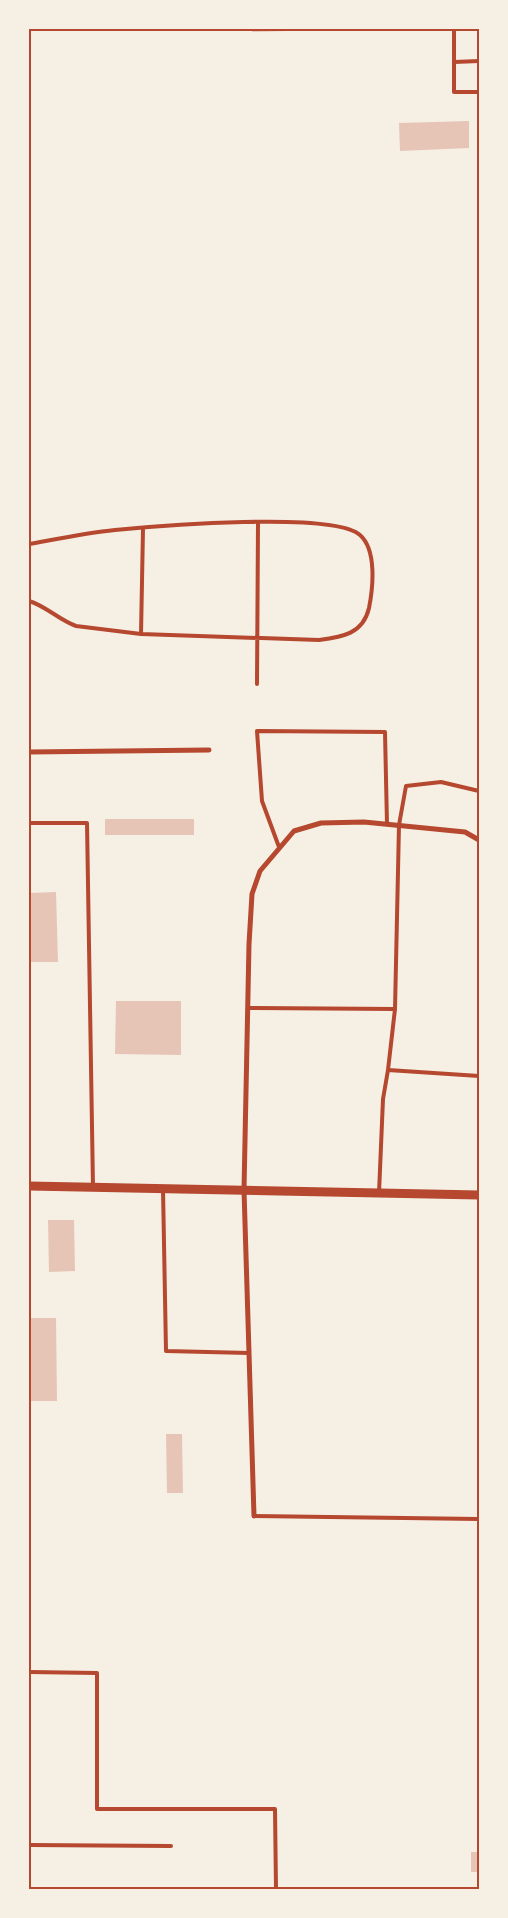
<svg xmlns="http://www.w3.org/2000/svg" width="508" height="1918" font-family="Karla,sans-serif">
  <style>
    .building { fill: #e6c5b7 }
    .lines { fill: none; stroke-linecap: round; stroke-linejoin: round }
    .service { stroke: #b5482f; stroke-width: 4 }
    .minor { stroke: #b5482f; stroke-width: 5 }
    .tertiary { stroke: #b5482f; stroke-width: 9 }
    .neatline { fill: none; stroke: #b5482f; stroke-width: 2 }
  </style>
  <rect width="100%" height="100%" fill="#f6efe4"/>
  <path class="building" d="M253,29H289V31L252,32Z
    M469,121V148L400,151L399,123Z
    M477,122H479V143H478Z
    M105,819H194V835H105Z
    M56,892L58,962H29V893Z
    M116,1001H181V1055L115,1054Z
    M48,1220H74L75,1271L49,1272Z
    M29,1318H56L57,1401H29Z
    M166,1434H182L183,1493H167Z
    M471,1852H479V1872H471Z"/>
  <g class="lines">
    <path class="service" d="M454,29V92H479
      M454,62L479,61
      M29,544C57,539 86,533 115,530C156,526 334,511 360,535C377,550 373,588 369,608C363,634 342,637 319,640L141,634L143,529
      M29,601C46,606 59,620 76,626L141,634
      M257,684L258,523
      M29,823H87L93,1187
      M279,847L262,801L257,731L385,732L387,824
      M248,1008L395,1009
      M388,1070L479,1076
      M163,1189L166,1351L249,1353
      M379,1193L383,1099L388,1070L395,1009L399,825L406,786L441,782L479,791
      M254,1516L479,1519
      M29,1672L97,1673V1809H275L276,1889
      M29,1845L171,1846"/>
    <path class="minor" d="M29,752L209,750
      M254,1516L244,1190L249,944L252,894L260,871L294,831L321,823L364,822L465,832L479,840"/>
    <path class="tertiary" d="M29,1186L479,1195"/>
  </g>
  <rect width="508" height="1918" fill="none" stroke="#f6efe4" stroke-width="60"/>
  <rect x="30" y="30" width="448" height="1858" class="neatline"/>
</svg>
